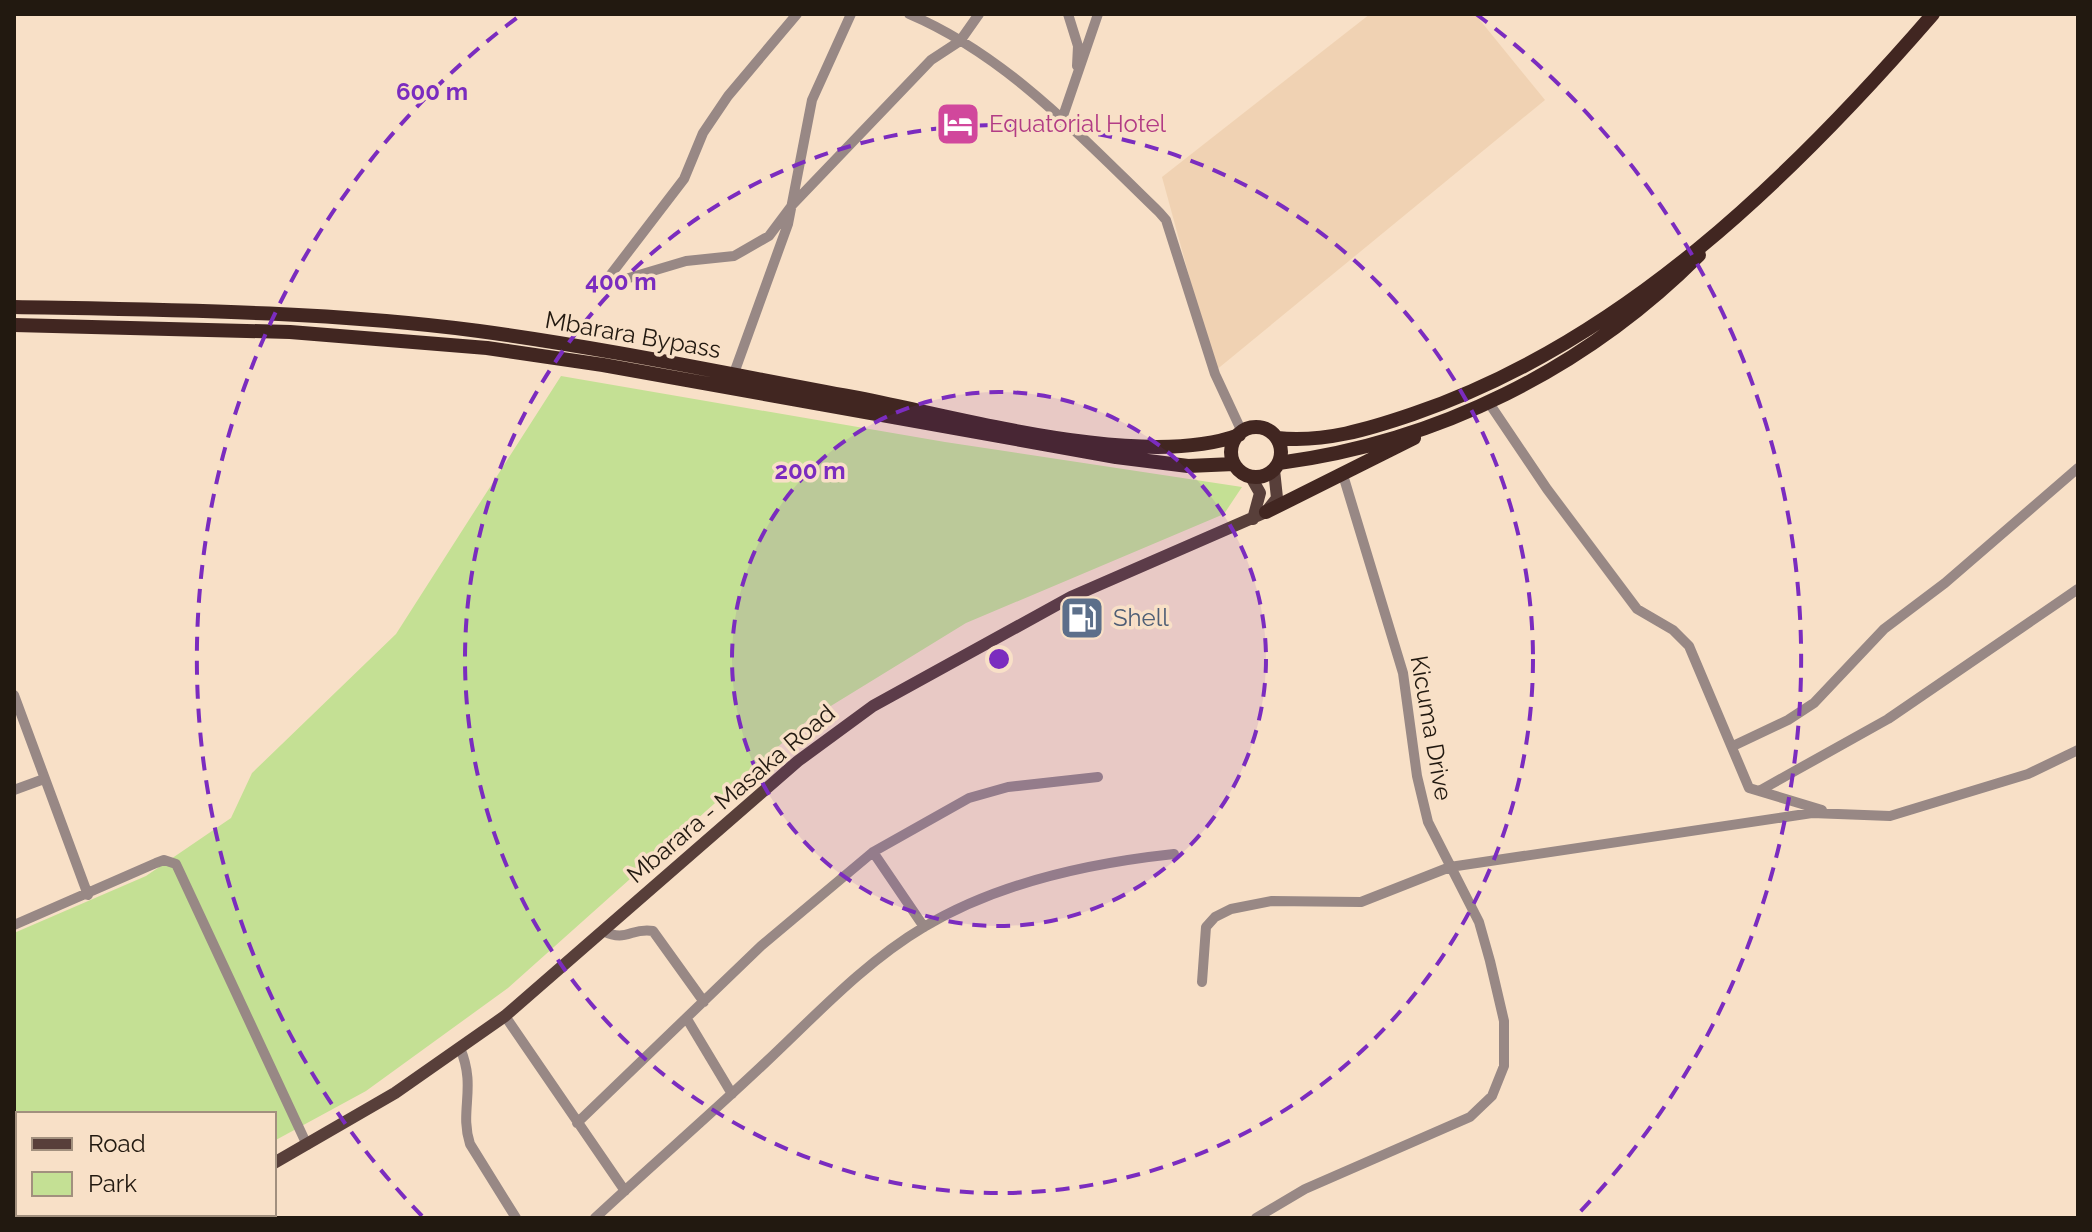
<svg xmlns="http://www.w3.org/2000/svg" width="2092" height="1232" font-family="Raleway,sans-serif">
  <style>
    .built { fill: #f0d2b3 }
    .green { fill: #c4e094 }
    .lines { fill: none; stroke-linecap: round; stroke-linejoin: round }
    .minor { stroke: #988885; stroke-width: 10 }
    .major { stroke: #583f3a; stroke-width: 12 }
    .highway { stroke: #412621; stroke-width: 14 }
    .ring { fill: none; stroke: #7b2cbf; stroke-width: 4; stroke-dasharray: 14 10 }
    .labels { text-anchor: middle; stroke-width: 7; stroke-linejoin: round; paint-order: stroke }
    .hotel-label { font-size: 24px; fill: #b23c85; stroke: #f8e0c7; text-anchor: start }
    .street-label { font-size: 24px; fill: #221910; stroke: #f8e0c7 }
    .service-label { font-size: 24px; fill: #4e5e75; stroke: #f8e0c7; text-anchor: start }
    .centre { fill: #7b2cbf; stroke: #f8e0c7; stroke-width: 4 }
    .ring-label { font-size: 24px; text-anchor: middle; font-weight: bold; fill: #7b2cbf; stroke: #f8e0c7; stroke-width: 7; stroke-linejoin: round; paint-order: stroke }
  </style>
  <rect width="100%" height="100%" fill="#f8e0c7"/>
  <path class="built" d="M1370,14H1475L1545,100L1215,371L1162,177Z"/>
  <path class="green" d="M561,376L945,442L1242,487L1224,514L966,623L808,720L508,988L366,1091L274,1141V1114H18V1214H139L131,1218H14V933L146,876L231,818L252,773L396,634Z"/>
  <g class="lines">
    <path class="minor" d="M909,14C1008,56 1083,139 1159,212L1166,220L1215,374L1242,432
      M1068,14L1078,46L1077,66
      M1062,119L1098,14
      M602,286L686,261L734,256L769,236L793,204L931,60L960,41L979,14
      M602,286L684,179L703,133L728,96L797,14
      M733,376L788,224L812,100L851,14
      M1489,403L1547,489L1637,609L1673,630L1689,646L1749,788L1822,810
      M14,695L88,895
      M1733,746L1788,720L1814,703L1884,629L1945,583L2078,468
      M14,790L44,779
      M1759,791L1888,719L2078,589
      M873,852L924,927
      M14,925L156,863L164,860L176,864L307,1145
      M603,931C627,943 631,927 653,931L704,1002
      M1202,982L1206,927L1215,917L1231,909L1272,901L1361,902L1450,867L1812,813L1890,816L2028,774L2078,750
      M505,1016L625,1191
      M687,1019L732,1094
      M460,1048C477,1088 459,1110 470,1144L516,1218
      M577,1123L761,946L873,852L969,798L1008,787L1098,777
      M203,1214L206,1218
      M595,1218C652,1165 710,1115 766,1062C816,1015 865,962 924,927C997,883 1090,863 1174,854
      M1256,1218L1305,1189L1470,1117L1492,1096L1504,1066V1021L1490,961L1479,922L1428,822L1417,776L1403,673L1343,475"/>
    <path class="major" d="M1251,477L1260,493L1253,519
      M274,1163L395,1093L505,1016L798,761L873,706L1071,597L1266,512L1277,498L1274,470
      M173,1218L180,1214"/>
    <path class="highway" d="M14,307C169,310 325,311 479,331C605,348 728,374 853,397C955,416 1142,471 1239,435
      M14,325L290,332L487,348L603,365L1116,457L1188,466L1234,464
      M1231 452a25 25 0 1 1 50 0a25 25 0 1 1-50 0Z
      M1277,438C1324,443 1369,429 1413,414C1622,343 1791,178 1933,14
      M1279,463C1438,442 1585,369 1699,255
      M1266,512L1414,438"/>
  </g>
  <circle cx="999" cy="659" r="267" fill="#7b2cbf" fill-opacity=".12"/>
  <g class="ring">
    <circle cx="999" cy="659" r="267"/>
    <circle cx="999" cy="659" r="534"/>
    <path d="M422 1216A802 802 0 0 1 522 14M1476 14A802 802 0 0 1 1576 1216"/>
  </g>
  <defs>
    <g id="hotel-square" transform="scale(2.3)"><rect x="-9" y="-9" width="18" height="18" rx="4" fill="#d1479c" stroke="#f8e0c7"/><path d="M-6-4.5h1.5V1H6V5H4.5V3h-9V5H-6ZM-4 0a1.8 1.8 0 1 1 3.6 0ZM.5 0V-2.5h3Q6-2.5 6 0Z" fill="#fff"/></g>
    <g id="fuel-square" transform="scale(2.3)"><rect x="-9" y="-9" width="18" height="18" rx="4" fill="#5c6f8a" stroke="#f8e0c7"/><path d="M-5.5-6h7V0h2V4h1.3V-2.5L3-4.5l.8-.8L6-3V5H2.5V1h-1V6h-7ZM-4.2-4.7v3.2H.2V-4.7Z" fill="#fff"/></g>
  </defs>
  <g fill-rule="evenodd">
    <use href="#hotel-square" x="958" y="124"/>
    <use href="#fuel-square" x="1082" y="618"/>
  </g>
  <g class="labels">
    <g class="hotel-label">
      <text x="989" y="132">Equatorial Hotel</text>
    </g>
    <g class="street-label">
      <text transform="translate(633 335) rotate(10)" y="8">Mbarara Bypass</text>
      <text transform="translate(1431 728) rotate(80)" y="8">Kicuma Drive</text>
      <text transform="translate(731 794) rotate(-40)" y="8">Mbarara - Masaka Road</text>
    </g>
    <g class="service-label">
      <text x="1113" y="626">Shell</text>
    </g>
  </g>
  <circle cx="999" cy="659" r="12" class="centre"/>
  <g class="ring-label">
    <text x="432" y="100">600 m</text>
    <text x="621" y="290">400 m</text>
    <text x="810" y="479">200 m</text>
  </g>
  <rect width="2092" height="1232" fill="none" stroke="#221910" stroke-width="32"/>
  <rect x="16" y="1112" width="260" height="104" fill="#f8e0c7" stroke="#a2907e" stroke-width="2"/>
  <rect x="32" y="1138" width="40" height="12" fill="#583f3a" stroke="#a2907e" stroke-width="2"/>
  <text x="88" y="1152" font-size="24" fill="#221910">Road</text>
  <rect x="32" y="1172" width="40" height="24" fill="#c4e094" stroke="#a2907e" stroke-width="2"/>
  <text x="88" y="1192" font-size="24" fill="#221910">Park</text>
</svg>
